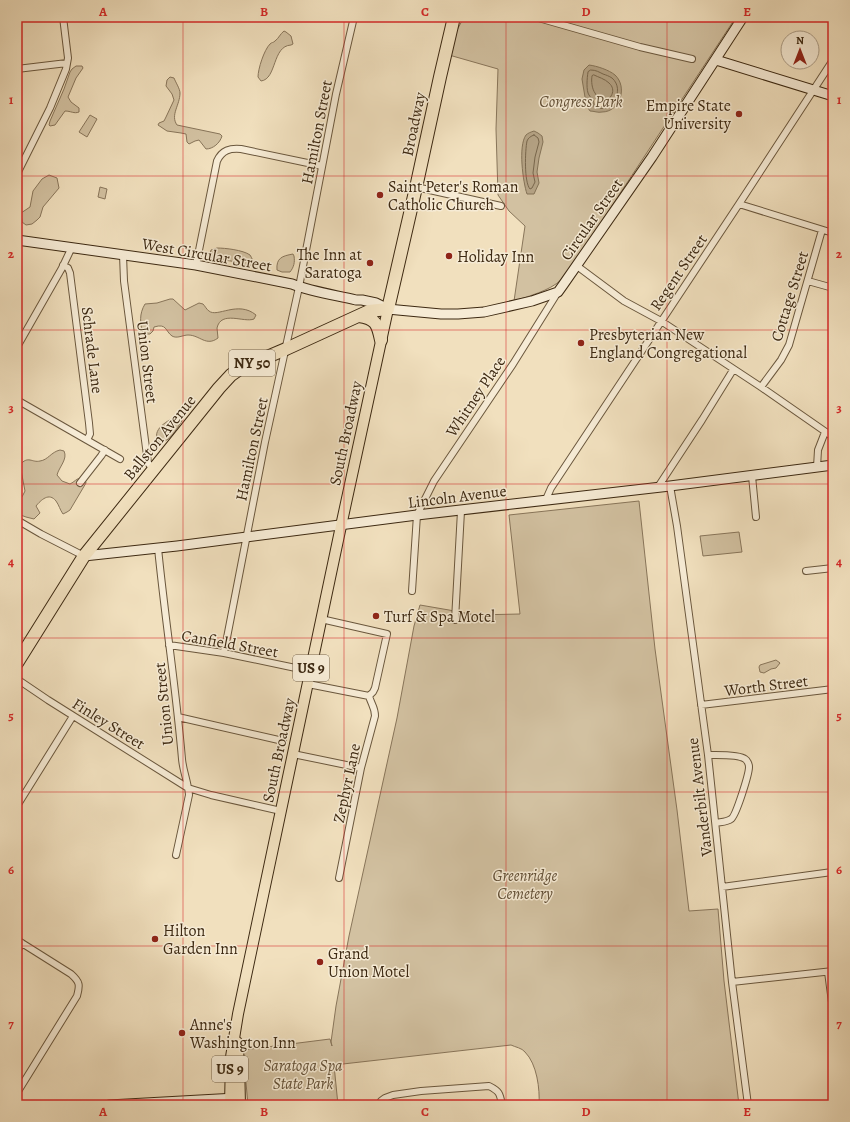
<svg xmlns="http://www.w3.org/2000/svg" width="850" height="1122" font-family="Alegreya,serif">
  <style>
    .green { fill: #d2c1a1; stroke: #88755a }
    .water { fill: #b4a284; stroke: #847256 }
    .pier { fill: #f1e0be }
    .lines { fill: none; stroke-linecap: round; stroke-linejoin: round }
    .shore { stroke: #78664b; stroke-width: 1 }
    .street-casing { stroke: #6a573d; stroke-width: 8 }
    .secondary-casing { stroke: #3d2912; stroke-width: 11 }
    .primary-casing { stroke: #3d2912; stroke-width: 12 }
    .highway-casing { stroke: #3d2912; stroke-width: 14 }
    .street { stroke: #f6ebd5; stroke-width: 6 }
    .secondary { stroke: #f6ebd5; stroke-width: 9 }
    .primary { stroke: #f1e0be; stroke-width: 10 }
    .highway { stroke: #f1e0be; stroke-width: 12 }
    .grid { fill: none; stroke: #d62828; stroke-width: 1; stroke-opacity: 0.55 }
    .poi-dot { fill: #8f2418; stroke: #f6ebd5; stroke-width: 1.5 }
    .labels { text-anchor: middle; stroke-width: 3; stroke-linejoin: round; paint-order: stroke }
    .shield { fill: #f6ebd5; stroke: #74634c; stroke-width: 1 }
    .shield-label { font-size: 15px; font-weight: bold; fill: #3d2912 }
    .park-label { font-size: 16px; font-style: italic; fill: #624f36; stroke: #f6ebd5 }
    .poi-label { font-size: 16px; fill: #3d2912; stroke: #f6ebd5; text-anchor: start }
    .street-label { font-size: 16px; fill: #3d2912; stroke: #f6ebd5 }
    .neatline { fill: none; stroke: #d62828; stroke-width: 1.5 }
    .grid-label { font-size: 13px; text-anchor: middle; font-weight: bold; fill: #d62828 }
  </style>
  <rect width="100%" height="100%" fill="#f1e0be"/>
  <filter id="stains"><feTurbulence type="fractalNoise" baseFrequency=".005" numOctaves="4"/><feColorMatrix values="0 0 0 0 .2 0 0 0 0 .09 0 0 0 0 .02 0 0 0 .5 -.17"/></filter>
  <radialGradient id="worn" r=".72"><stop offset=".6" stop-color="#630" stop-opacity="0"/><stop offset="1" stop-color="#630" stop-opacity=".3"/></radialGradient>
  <path class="green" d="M464,17H736L575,262C570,268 566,275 561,280C549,291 529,296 514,301L525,226L509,211L498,195L496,129L498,69L449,55L456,32Z
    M284,31L286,32L291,36L293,44L291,45C272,46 277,79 261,81L258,77C258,69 264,50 270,44C272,42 273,43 275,41C279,38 280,34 284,31Z
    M76,66H82L83,68L76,78L68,97L71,102L79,108V112C74,114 71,111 65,111L55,125L50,126L49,125L50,121L64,89L70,72L72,69Z
    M170,77L174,78C176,83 180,89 180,93C180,105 170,115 177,125L220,134L222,136C220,143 213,149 206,149L199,140L195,141L189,144L187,142L186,134L181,133L167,131L158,125L159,123L164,121L166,117L174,100L172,94L166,86L167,80Z
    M90,115L97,119L87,137L79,132Z
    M49,175L57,178L59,188L43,207L40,217L37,220L32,224L26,225L22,222L21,213L30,207L33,191L42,179Z
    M100,187L107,189L105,199L98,197Z
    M217,248C225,248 243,250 250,255C252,258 253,261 254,264V266H249L237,262L212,258L210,254L211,250Z
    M293,254L294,256C295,262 294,267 290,272H282L277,270C276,258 282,256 293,254Z
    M170,299H173L185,310L199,303L203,304C205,306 207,310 209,311C217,318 238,300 256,315L254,319C244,323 221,310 217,328C217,331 218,335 218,338C206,347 200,335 188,335C183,335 177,339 172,336C165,331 167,323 154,327L153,331L150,334H143C140,323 139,314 145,304L157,303Z
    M178,416L181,417L182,421C176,429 170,443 159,442C150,430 168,420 178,416Z
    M60,450L64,451C68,459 59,467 57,475L62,481L70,484C76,481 78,476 85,479L86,483L70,510L67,512L63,514C60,510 59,505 56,501C49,492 41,500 36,506L40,513L34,519L26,517L18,514L17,505L23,495L25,491L20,465C28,455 32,463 40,461C48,460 51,452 60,450Z
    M639,501L655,649L677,810L689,911L718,909L724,981L739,1105H539C540,1089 537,1064 525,1052C522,1048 515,1047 511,1045L334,1065L338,1105H248L243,1050L330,1039L332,1046L331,1042L336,1006L349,936L397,718L414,626L420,605L449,610L475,615L520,614L509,515Z
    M739,532L742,552L703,556L700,536Z
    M776,660L780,663L776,668L771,669L764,673L760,672L759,667L760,665Z"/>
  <path class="water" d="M589,65C597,66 609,70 615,75C628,87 620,112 602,112C598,113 594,111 590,111L588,108L590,104V101L585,97L582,79L584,70Z
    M534,131L538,133L542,136L543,142L539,158L537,172L539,183L534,194H527C523,182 518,146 526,135C528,133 531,132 534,131Z"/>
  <path class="pier" d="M594.5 102a4.5 4.5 0 1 1 9 0a4.5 4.5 0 1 1-9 0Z"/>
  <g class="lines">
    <path class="shore" d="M591,70C596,70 599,72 603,74C606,75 609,76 612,78C626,90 611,115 594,107C594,99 593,101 589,95C586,91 587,78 588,72Z
      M594,75C598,77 605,79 609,83C617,90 611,100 602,103H600C599,98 597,97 595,93C592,89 591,81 592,76Z
      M534,135L538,138L539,142L535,157L533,173L535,182L532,188L530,189C524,182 525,151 527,141C528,138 531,136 534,135Z"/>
    <g class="street-casing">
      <path id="street" d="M535,17L640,47L692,59
        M17,69L67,63
        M17,174L50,108L66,69L68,58L63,17
        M416,187L501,206
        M739,204L833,233
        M123,255L124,281L148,463L154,470
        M63,265L68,268L70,273L89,423L90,434L87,440
        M196,265L217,161C222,150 230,148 241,149L322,166
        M577,266L624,301L661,321L761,387L833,437
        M808,281L833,288
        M17,347L62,268L72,247
        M761,387L781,360L789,345L822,230
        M17,400L120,459
        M817,467L818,450L825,432
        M752,476L756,517
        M80,483L101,456L105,450
        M670,486L677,526L708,755L732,982L748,1105
        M658,487L702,420L733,370
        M548,500L547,497L551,488L739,204L833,60
        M17,520L41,534L84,556
        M158,548C165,619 176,688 182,759C183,771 188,782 189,795L176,855
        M806,571L833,568
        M412,591L417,515L434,481L513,364L558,292
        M321,619L387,634L375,688L373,692L369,696
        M455,620L461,511
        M169,645L224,653L310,671
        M224,653L265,442L299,287L336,94L354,17
        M17,679L48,700L188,788L211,795L281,811
        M308,684L369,696
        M701,705L833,689
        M178,717L283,741
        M293,754L361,768
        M708,755C715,755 739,754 745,759C747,760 749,764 749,767C749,774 736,816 731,819C727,822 720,822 716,823
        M17,806L73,716
        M339,878L361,768L375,716C375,707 371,704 369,696
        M722,887L832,872
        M17,940L71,974C80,982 80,985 77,996L17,1093
        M17,951L22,943
        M828,972L833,1010
        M732,982L833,971
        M380,1105L381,1101L385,1098L393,1095L421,1091L489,1086C499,1091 500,1093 502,1105"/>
    </g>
    <g class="secondary-casing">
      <path id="secondary" d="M716,60L833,96
        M17,240L196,265L292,284C313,292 335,295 356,300H362L376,303L388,309L398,310L441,314H458L484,312L532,301L558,292L563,285L652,157L743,17
        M84,556L177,546L417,515L670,486L833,465
        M109,1105L236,1098"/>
    </g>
    <g class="primary-casing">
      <path id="primary" d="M237,1042L239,1061L240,1105
        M230,1105L231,1057L238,1014L341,526L388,309"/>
    </g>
    <g class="highway-casing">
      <path id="highway" d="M359,316C376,318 378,325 381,340
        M17,663L84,556L219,388L231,375L241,368L286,349L369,311L388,309L417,183L440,77L454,17"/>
    </g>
    <use href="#street" class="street"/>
    <use href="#secondary" class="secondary"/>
    <use href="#primary" class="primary"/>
    <use href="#highway" class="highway"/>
  </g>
  <path class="grid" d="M183,17V1105M344,17V1105M506,17V1105M667,17V1105M17,176H833M17,330H833M17,484H833M17,638H833M17,792H833M17,946H833"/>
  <g class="poi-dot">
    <circle cx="739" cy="114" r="4"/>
    <circle cx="380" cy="195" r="4"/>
    <circle cx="449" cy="256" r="4"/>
    <circle cx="370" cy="263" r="4"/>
    <circle cx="581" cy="343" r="4"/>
    <circle cx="376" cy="616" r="4"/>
    <circle cx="155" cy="939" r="4"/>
    <circle cx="320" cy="962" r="4"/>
    <circle cx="182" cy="1033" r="4"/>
  </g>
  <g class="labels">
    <g class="shield">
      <rect x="229" y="350" width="46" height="26" rx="3"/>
      <rect x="293" y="655" width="36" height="26" rx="3"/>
      <rect x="212" y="1056" width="36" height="26" rx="3"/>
    </g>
    <g class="shield-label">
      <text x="252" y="368">NY 50</text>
      <text x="311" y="673">US 9</text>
      <text x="230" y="1074">US 9</text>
    </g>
    <g class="park-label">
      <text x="581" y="107">Congress Park</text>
      <text x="525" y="881">Greenridge<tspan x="525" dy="18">Cemetery</tspan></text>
      <text x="303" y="1071">Saratoga Spa<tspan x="303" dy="18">State Park</tspan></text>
    </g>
    <g class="poi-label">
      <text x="731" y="111" text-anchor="end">Empire State<tspan x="731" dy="18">University</tspan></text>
      <text x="388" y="192">Saint Peter's Roman<tspan x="388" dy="18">Catholic Church</tspan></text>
      <text x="362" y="260" text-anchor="end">The Inn at<tspan x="362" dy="18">Saratoga</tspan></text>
      <text x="457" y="262">Holiday Inn</text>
      <text x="589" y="340">Presbyterian New<tspan x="589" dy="18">England Congregational</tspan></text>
      <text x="384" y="622">Turf &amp; Spa Motel</text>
      <text x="163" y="936">Hilton<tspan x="163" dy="18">Garden Inn</tspan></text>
      <text x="328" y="959">Grand<tspan x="328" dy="18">Union Motel</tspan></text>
      <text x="190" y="1030">Anne's<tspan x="190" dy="18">Washington Inn</tspan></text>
    </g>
    <g class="street-label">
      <text transform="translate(413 124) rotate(-78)" y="6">Broadway</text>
      <text transform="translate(316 132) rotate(-79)" y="6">Hamilton Street</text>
      <text transform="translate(591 219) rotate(-55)" y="6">Circular Street</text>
      <text transform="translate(207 254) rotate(10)" y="6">West Circular Street</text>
      <text transform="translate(678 272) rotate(-56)" y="6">Regent Street</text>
      <text transform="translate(789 296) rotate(-73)" y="6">Cottage Street</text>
      <text transform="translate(93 350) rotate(83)" y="6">Schrade Lane</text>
      <text transform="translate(148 362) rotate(83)" y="6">Union Street</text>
      <text transform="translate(475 396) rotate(-56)" y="6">Whitney Place</text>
      <text transform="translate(345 433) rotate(-78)" y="6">South Broadway</text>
      <text transform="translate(159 437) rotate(-51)" y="6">Ballston Avenue</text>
      <text transform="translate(251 449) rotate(-78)" y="6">Hamilton Street</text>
      <text transform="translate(457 496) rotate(-7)" y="6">Lincoln Avenue</text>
      <text transform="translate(230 643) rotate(10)" y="6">Canfield Street</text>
      <text transform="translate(766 685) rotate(-7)" y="6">Worth Street</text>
      <text transform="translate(163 704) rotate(-96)" y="6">Union Street</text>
      <text transform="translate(109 723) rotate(32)" y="6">Finley Street</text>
      <text transform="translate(278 750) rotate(-78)" y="6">South Broadway</text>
      <text transform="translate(346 783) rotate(-78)" y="6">Zephyr Lane</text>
      <text transform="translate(699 797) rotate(-97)" y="6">Vanderbilt Avenue</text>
    </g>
  </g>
  <rect width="850" height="1122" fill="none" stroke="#f1e0be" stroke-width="44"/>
  <g transform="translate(800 50)"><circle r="19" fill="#f6ebd5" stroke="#ac9d87"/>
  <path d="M0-3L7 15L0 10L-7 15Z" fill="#8f2418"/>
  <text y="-6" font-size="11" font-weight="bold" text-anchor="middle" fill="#3d2912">N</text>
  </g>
  <rect x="22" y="22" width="806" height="1078" class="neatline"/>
  <g class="grid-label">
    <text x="103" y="16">A</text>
    <text x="264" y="16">B</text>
    <text x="425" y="16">C</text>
    <text x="586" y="16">D</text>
    <text x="747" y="16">E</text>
    <text x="11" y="104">1</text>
    <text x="839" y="104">1</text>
    <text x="11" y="258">2</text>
    <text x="839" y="258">2</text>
    <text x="11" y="412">3</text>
    <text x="839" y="412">3</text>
    <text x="11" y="566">4</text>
    <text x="839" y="566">4</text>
    <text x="11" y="720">5</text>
    <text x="839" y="720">5</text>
    <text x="11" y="874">6</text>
    <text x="839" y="874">6</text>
    <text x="11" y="1028">7</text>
    <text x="839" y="1028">7</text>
    <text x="103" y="1116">A</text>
    <text x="264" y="1116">B</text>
    <text x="425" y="1116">C</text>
    <text x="586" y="1116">D</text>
    <text x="747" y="1116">E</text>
  </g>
  <rect width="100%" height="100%" filter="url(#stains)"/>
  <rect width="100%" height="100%" fill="url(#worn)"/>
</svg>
